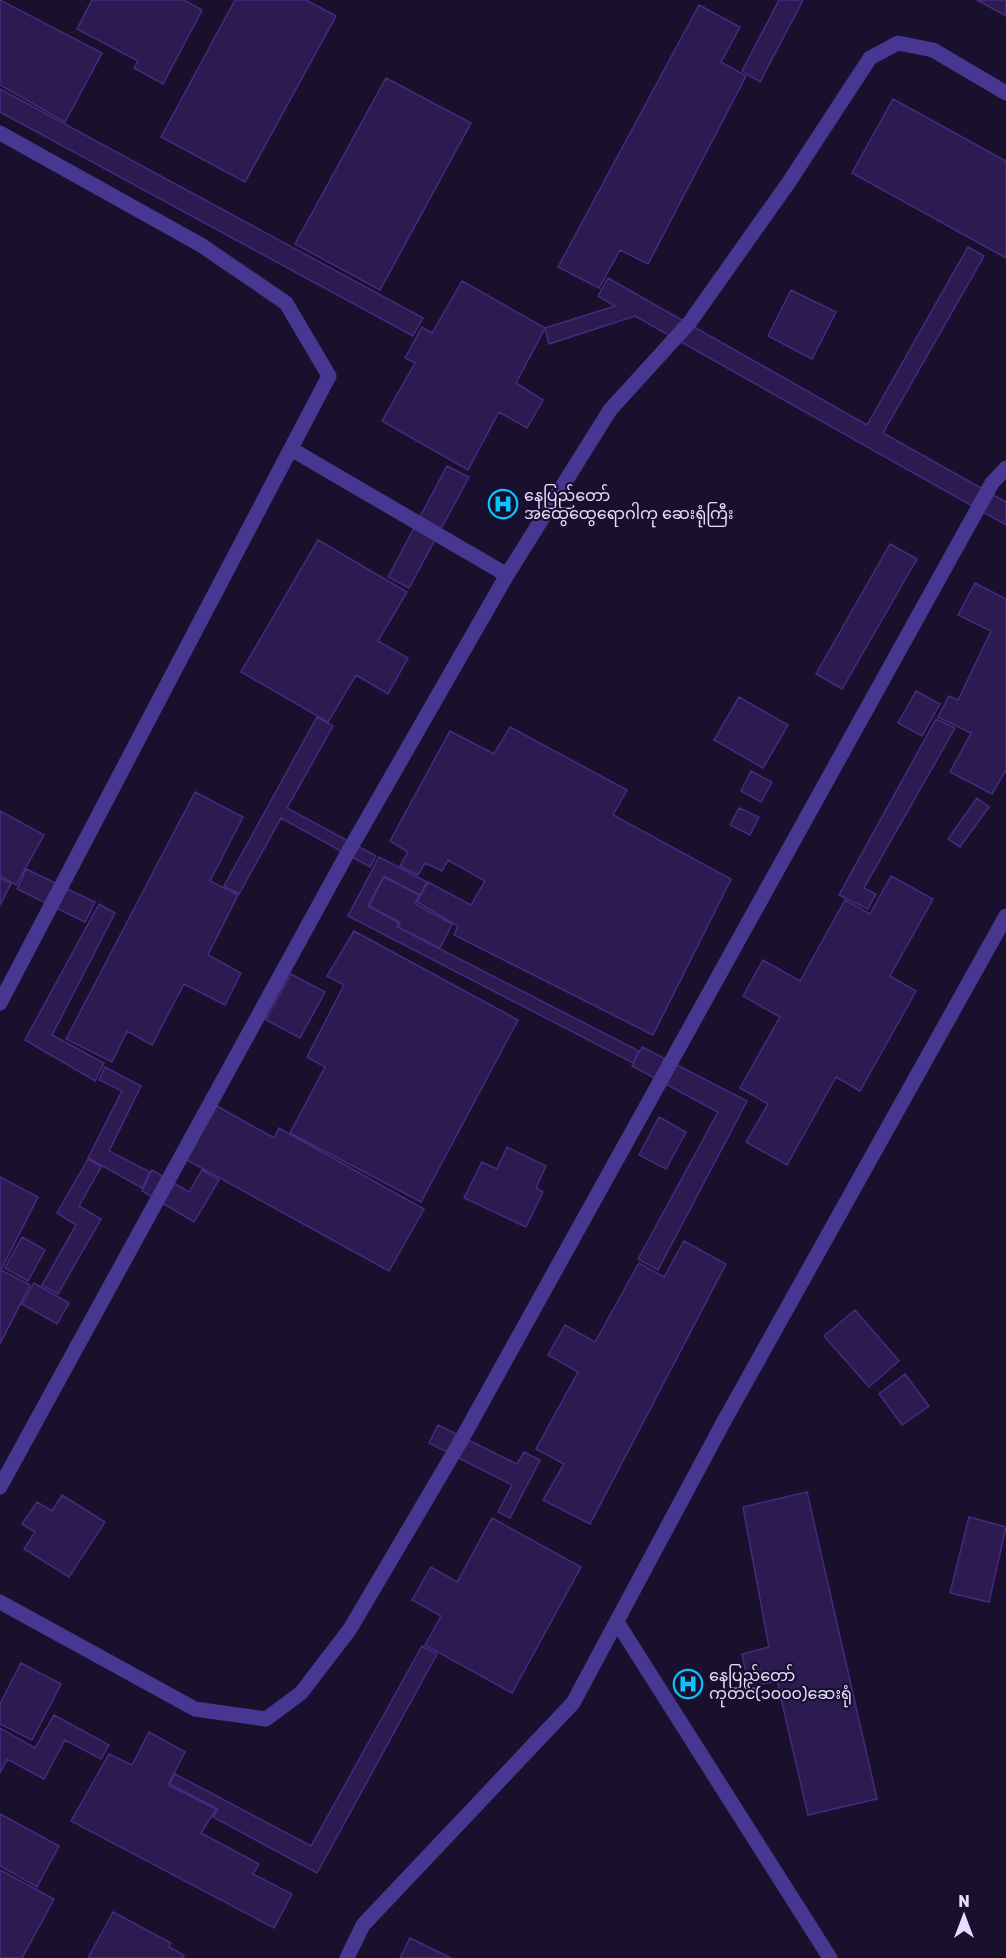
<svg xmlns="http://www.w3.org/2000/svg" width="1006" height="1958" font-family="Rubik,'Noto Sans Myanmar',sans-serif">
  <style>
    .building { fill: #2d1a51; stroke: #462a7f; stroke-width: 1.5 }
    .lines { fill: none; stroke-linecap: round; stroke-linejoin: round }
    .minor { stroke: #473791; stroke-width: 15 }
    .labels { text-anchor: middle; stroke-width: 4.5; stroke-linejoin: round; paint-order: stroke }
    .poi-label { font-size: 16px; fill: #e5ddff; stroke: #19102e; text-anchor: start }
  </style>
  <rect width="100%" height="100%" fill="#19102e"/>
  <path class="building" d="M0,0L102,53L65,122L0,85Z
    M92,0H184L202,10L163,84L134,68L138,61L77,29Z
    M235,0H306L336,16L245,182L161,137Z
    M779,0H803L760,82L742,71Z
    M977,0H1006V16Z
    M699,5L740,27L721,62L746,76L648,264L620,250L599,288L558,267Z
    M386,78L471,123L380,290L295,244Z
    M0,89L423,318L413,336L0,112Z
    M893,99L1006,161V258L852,173Z
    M968,247L984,256L883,433L1006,502V525L635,316L549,344L545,328L615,306L598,296L608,278L867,425Z
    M462,281L545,328L516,383L543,400L527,428L499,412L468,470L382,421L415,363L405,358L422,327L432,333Z
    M791,290L836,312L812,359L768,336Z
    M447,466L469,477L409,588L388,577Z
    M318,540L407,592L378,641L408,658L388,694L356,675L328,722L241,672Z
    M890,544L917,559L842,689L816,674Z
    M975,583L1006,599V770L992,794L950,772L971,733L938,717L949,696L958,700L991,631L958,615Z
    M916,691L940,704L922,736L898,723Z
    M739,697L788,725L763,768L714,740Z
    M317,717L333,726L287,808L376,856L370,867L281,818L239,894L224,886Z
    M936,719L955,728L864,888L876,894L868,909L839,895Z
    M510,727L627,790L613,815L731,879L653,1035L454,935L458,926L417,902L428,882L471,905L485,881L448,860L442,871L425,863L418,875L400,866L408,852L390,841L450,731L494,754Z
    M751,771L772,782L761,802L741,791Z
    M195,792L243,817L210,881L238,895L208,955L241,973L225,1005L184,984L152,1045L127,1031L112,1062L66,1039Z
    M977,798L989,807L960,847L948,839Z
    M739,808L759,817L750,835L730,825Z
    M0,811L44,835L16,885L0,876Z
    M379,857L427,882L420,895L384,876L368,906L399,923L397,927L639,1051L633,1063L348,916Z
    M26,869L95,902L85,922L17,889Z
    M891,876L933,899L890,976L916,991L860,1091L836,1077L787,1165L746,1142L768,1104L740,1088L780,1017L743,996L763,960L800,981L845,900L870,914Z
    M384,877L419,895L415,904L452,924L440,948L398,927L400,922L369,906Z
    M0,878L11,884L0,905Z
    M99,904L115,913L52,1035L104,1063L95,1081L25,1040Z
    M354,931L518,1020L421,1202L290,1133L325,1067L307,1057L344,985L327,976Z
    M291,974L325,992L300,1038L266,1020Z
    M642,1047L747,1101L658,1270L638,1259L718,1112L632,1066Z
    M105,1067L141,1086L109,1151L150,1172L142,1188L88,1158L122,1091L99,1080Z
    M215,1105L274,1138L279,1128L424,1209L389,1271L185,1159Z
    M659,1117L686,1132L666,1169L639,1155Z
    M507,1147L546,1166L536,1188L543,1192L526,1227L464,1198L482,1162L497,1169Z
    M88,1159L101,1167L79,1206L101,1219L58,1294L42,1285L76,1225L57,1213Z
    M152,1170L189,1192L202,1170L219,1180L194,1222L142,1191Z
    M0,1177L38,1197L1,1270L30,1285L0,1344Z
    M22,1237L45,1250L28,1281L5,1268Z
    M684,1241L726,1264L590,1524L543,1500L564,1464L536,1449L578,1372L548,1355L565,1325L595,1342L639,1263L664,1277Z
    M34,1283L69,1303L57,1324L22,1304Z
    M855,1310L899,1361L869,1387L824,1336Z
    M905,1374L929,1406L902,1425L879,1394Z
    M438,1425L517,1464L524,1452L540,1460L510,1518L498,1512L512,1485L429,1443Z
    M807,1492L877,1799L808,1815L777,1681L749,1687L742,1654L769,1647L743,1507Z
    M62,1495L105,1522L69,1577L24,1549L35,1532L22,1524L37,1502L52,1511Z
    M969,1517L1006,1527L989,1602L950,1593Z
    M492,1518L581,1567L512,1693L425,1645L441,1616L412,1600L431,1567L457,1582Z
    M422,1646L437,1654L317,1873L213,1817L218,1809L170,1784L175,1774L311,1846Z
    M21,1663L61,1684L32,1740L0,1724V1704Z
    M54,1715L109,1745L101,1759L65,1740L44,1779L7,1759L0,1773V1728L35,1748Z
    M149,1732L185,1752L168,1785L216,1809L201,1833L259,1864L253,1874L292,1894L274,1928L71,1821L109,1754L132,1765Z
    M0,1814L59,1846L37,1887L0,1866Z
    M0,1870L54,1899L22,1958H0Z
    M113,1912L171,1943L169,1947L184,1955L183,1958H88Z
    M410,1938L451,1958H400Z"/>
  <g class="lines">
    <path class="minor" d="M0,133L201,245L286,303L329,376L0,1003
      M291,449L507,575
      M0,1487L347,854L507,575L610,410L690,322L789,182L870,58L898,43L933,50L1006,93
      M0,1602L195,1709L266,1719L301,1693L350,1629L459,1444L992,483L1006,468
      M617,1622L830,1958
      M347,1958L363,1925L573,1703L723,1423L1006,916"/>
  </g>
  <defs>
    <g id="hospital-ring" transform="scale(1.5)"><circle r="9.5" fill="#19102e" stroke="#09c5ff" stroke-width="1.5"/><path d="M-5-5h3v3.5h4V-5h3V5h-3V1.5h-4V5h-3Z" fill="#09c5ff"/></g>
  </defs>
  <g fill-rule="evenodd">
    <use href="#hospital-ring" x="503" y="504"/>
    <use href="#hospital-ring" x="688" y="1684"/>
  </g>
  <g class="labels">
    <g class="poi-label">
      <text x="524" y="501">နေပြည်တော်<tspan x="524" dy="18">အထွေထွေရောဂါကု ဆေးရုံကြီး</tspan></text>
      <text x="709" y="1681">နေပြည်တော်<tspan x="709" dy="18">ကုတင်(၁၀၀၀)ဆေးရုံ</tspan></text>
    </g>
  </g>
  <g transform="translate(964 1916)" stroke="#19102e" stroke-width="4.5" paint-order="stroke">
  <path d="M0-4.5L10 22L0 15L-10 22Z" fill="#e5ddff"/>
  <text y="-9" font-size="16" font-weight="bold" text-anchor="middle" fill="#e5ddff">N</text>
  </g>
</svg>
